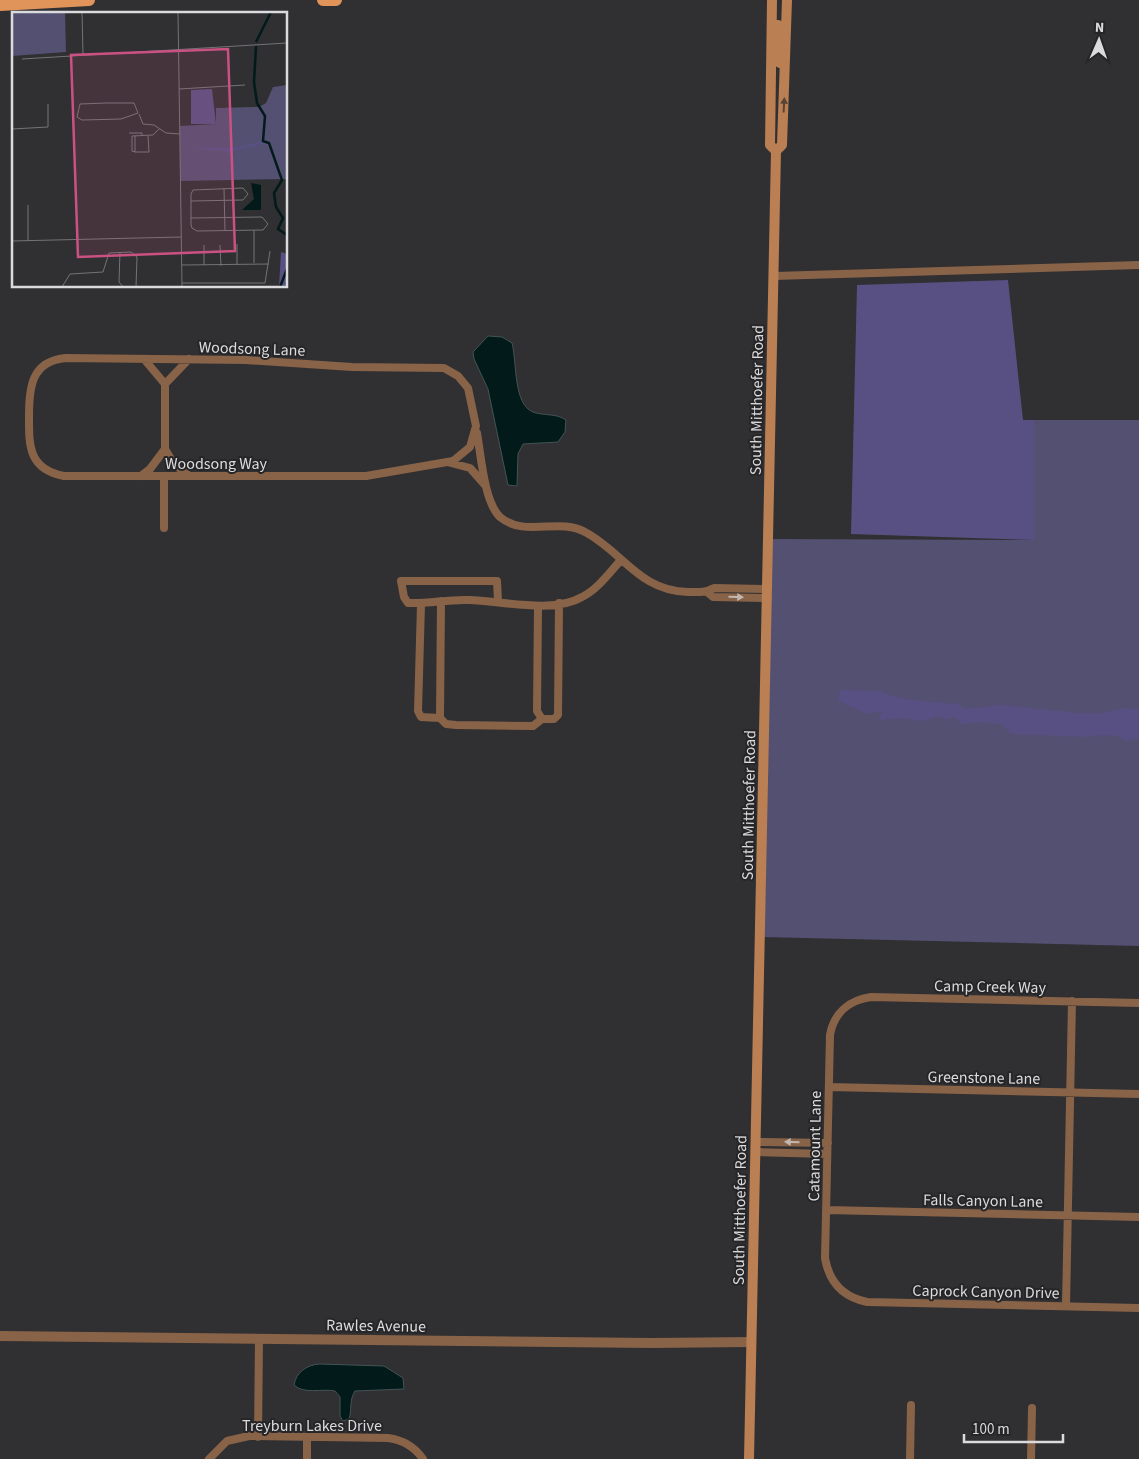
<svg xmlns="http://www.w3.org/2000/svg" width="1139" height="1459" font-family="'Source Sans 3',sans-serif">
  <style>
    .green { fill: #545072 }
    .forest { fill: #585082 }
    .water { fill: #021a1a; stroke: #435454 }
    .lines { fill: none; stroke-linecap: round; stroke-linejoin: round }
    .minor { stroke: #886348; stroke-width: 8 }
    .tertiary { stroke: #886348; stroke-width: 10 }
    .secondary { stroke: #ba7f52; stroke-width: 10 }
    .primary { stroke: #e09459; stroke-width: 12 }
    .oneway { fill: #5a4437 }
    .oneway2 { fill: #c2b7b0 }
    .labels { text-anchor: middle; stroke-width: 4; stroke-linejoin: round; paint-order: stroke }
    .street-label { font-size: 16px; fill: #dbdbdd; stroke: #262528 }
    .inset-river { fill: none; stroke: #021a1a; stroke-width: 2.5 }
    .inset-road { fill: none; stroke: #747476; stroke-width: 1 }
    .view { fill: #ca5282; fill-opacity: 0.15; stroke: #ca5282; stroke-width: 2.5 }
    .inset-edge { fill: none; stroke: #dbdbdd; stroke-width: 2.5 }
  </style>
  <rect width="100%" height="100%" fill="#302f32"/>
  <path class="green" d="M1034,420H1139V946L761,937L769,539L1034,540Z"/>
  <path class="forest" d="M1008,280L1023,420H1034V540L851,534L857,285Z
    M840,690L880,691L894,697L921,701L957,704L965,709L1001,705L1078,713L1100,714L1123,708L1139,710V738L1126,741L1118,736L1102,735L1087,737L1011,734L1001,724L981,722L960,724L956,717L946,720L939,716L923,721L903,718L879,720L882,711L868,714L838,701Z"/>
  <path class="water" d="M488,336L502,337L512,343C517,362 513,404 533,412C544,416 556,413 566,420L565,432L558,442L523,444L518,454L517,486L508,485L488,389L474,359L473,352Z
    M319,1364L384,1366L403,1378L404,1389L355,1391C349,1400 352,1410 349,1419L343,1421L340,1416V1397L335,1391C323,1388 304,1395 294,1385C296,1372 307,1365 319,1364Z"/>
  <g class="lines">
    <path class="minor" d="M774,276L1139,265
      M66,358L246,360L352,367L444,368L458,376L468,388L476,426L470,447L453,461L366,476H64C28,469 29,445 29,416C29,388 31,361 66,358Z
      M144,359L165,384
      M165,384L189,359
      M477,433C481,455 484,502 500,517C525,538 559,517 585,532C623,552 639,591 688,592C698,592 705,593 714,588L768,589
      M165,449V384
      M165,449L174,464L188,475
      M451,463L470,468L485,485
      M141,476L150,469L165,449
      M164,528V477
      M707,592L713,597L768,598
      M441,601L440,718L446,724L456,725L533,726L542,719
      M498,601L497,581H401L404,597L408,603C429,604 448,599 469,600C502,601 553,614 582,597C598,589 609,573 621,560
      M421,604L418,711L421,717L440,718
      M538,606L537,711L542,719H554L558,715L559,603
      M1139,1003L871,997C849,1000 834,1013 830,1035L825,1258C829,1282 843,1297 867,1302L1139,1308
      M829,1087L1139,1094
      M756,1142L828,1143
      M756,1152L827,1154
      M826,1210L1139,1217
      M1066,1306L1072,1001
      M258,1437L259,1338
      M209,1459L227,1441L249,1436L388,1438C403,1440 414,1446 423,1459
      M307,1459V1437
      M910,1459L911,1405
      M1031,1459L1032,1408"/>
    <path class="tertiary" d="M0,1336L652,1343L751,1342"/>
    <path class="secondary" d="M778,25L780,63
      M776,151L782,145L787,0
      M749,1459L776,151L770,145L772,0"/>
    <path class="primary" d="M323,0H336
      M0,5L89,0"/>
  </g>
  <defs><path id="oneway-solid" d="M-6-.8H1V-3.2L6.5 0L1 3.2V.8H-6Z" transform="scale(1.25)"/></defs>
  <use class="oneway" href="#oneway-solid" transform="translate(784 105) rotate(-87)"/>
  <g class="oneway2">
    <use href="#oneway-solid" transform="translate(736 597) rotate(2)"/>
    <use href="#oneway-solid" transform="translate(792 1142) rotate(-179)"/>
  </g>
  <g class="labels">
    <g class="street-label">
      <text transform="translate(252 348) rotate(2)" y="6">Woodsong Lane</text>
      <text transform="translate(756 400) rotate(-89)" y="6">South Mitthoefer Road</text>
      <text x="216" y="469">Woodsong Way</text>
      <text transform="translate(748 805) rotate(-89)" y="6">South Mitthoefer Road</text>
      <text transform="translate(990 986) rotate(1)" y="6">Camp Creek Way</text>
      <text transform="translate(984 1077) rotate(1)" y="6">Greenstone Lane</text>
      <text transform="translate(814 1146) rotate(-89)" y="6">Catamount Lane</text>
      <text transform="translate(983 1200) rotate(1)" y="6">Falls Canyon Lane</text>
      <text transform="translate(739 1210) rotate(-89)" y="6">South Mitthoefer Road</text>
      <text transform="translate(986 1291) rotate(1)" y="6">Caprock Canyon Drive</text>
      <text transform="translate(376 1325) rotate(1)" y="6">Rawles Avenue</text>
      <text x="312" y="1431">Treyburn Lakes Drive</text>
    </g>
  </g>
  <g transform="translate(12 12)">
    <rect width="275" height="275" fill="#302f32"/>
    <path d="M0,0H53L54,40L0,44ZM275,73V167L168,169V114L204,112V96L247,95L254,91L261,75Z" fill="#545072"/>
    <path d="M200,77L204,112H179V78ZM250,125L260,134L256,135L254,131L218,140L178,136L226,135L250,129ZM269,240L275,242V275H267Z" fill="#585082"/>
    <path d="M239,171L249,173V198H230L242,187Z" fill="#021a1a"/>
    <path class="inset-river" d="M244,30L259,0M244,34L242,70L245,91L253,104L251,129L257,131L270,168L262,181L264,195L271,206L266,217L275,223M268,275L275,257"/>
    <path class="inset-road" d="M70,0L71,42M166,0L170,275M10,47L275,31M167,77L233,73M94,91H122L126,101L109,107L70,108L65,105L68,92ZM127,102L131,112L142,113L154,121L168,122M0,117L36,115V92M117,121H130V123M120,124L141,123L147,117M120,124V139L123,140M123,124V140H137M136,124L137,140M212,176L213,219M179,189L231,188L236,182L231,176L181,178L179,182V213L180,216L185,219L251,218L256,212L250,205L179,206M16,193V229M242,218V251M0,229L169,225M225,232V253M192,233V253M208,233L209,254M108,240L107,270L111,275M170,253L257,252M170,271H253L258,239M50,275L58,262L91,260L97,241L119,240L125,245L124,275"/>
    <path class="view" d="M216,37L223,239L66,245L59,43Z"/>
    <rect width="275" height="275" class="inset-edge"/>
  </g>
  <g transform="translate(1099 40) rotate(2)" stroke="#262528" stroke-width="4" paint-order="stroke">
  <path d="M0-4L9 19L0 12L-9 19Z" fill="#dbdbdd"/>
  <text y="-8" font-size="14" font-weight="bold" text-anchor="middle" fill="#dbdbdd">N</text>
  </g>
  <path d="M964 1434v8h99v-8" fill="none" stroke="#dbdbdd" stroke-width="2.5"/>
  <text x="972" y="1434" font-size="15" fill="#dbdbdd" stroke="#262528" stroke-width="4" paint-order="stroke">100 m</text>
</svg>
